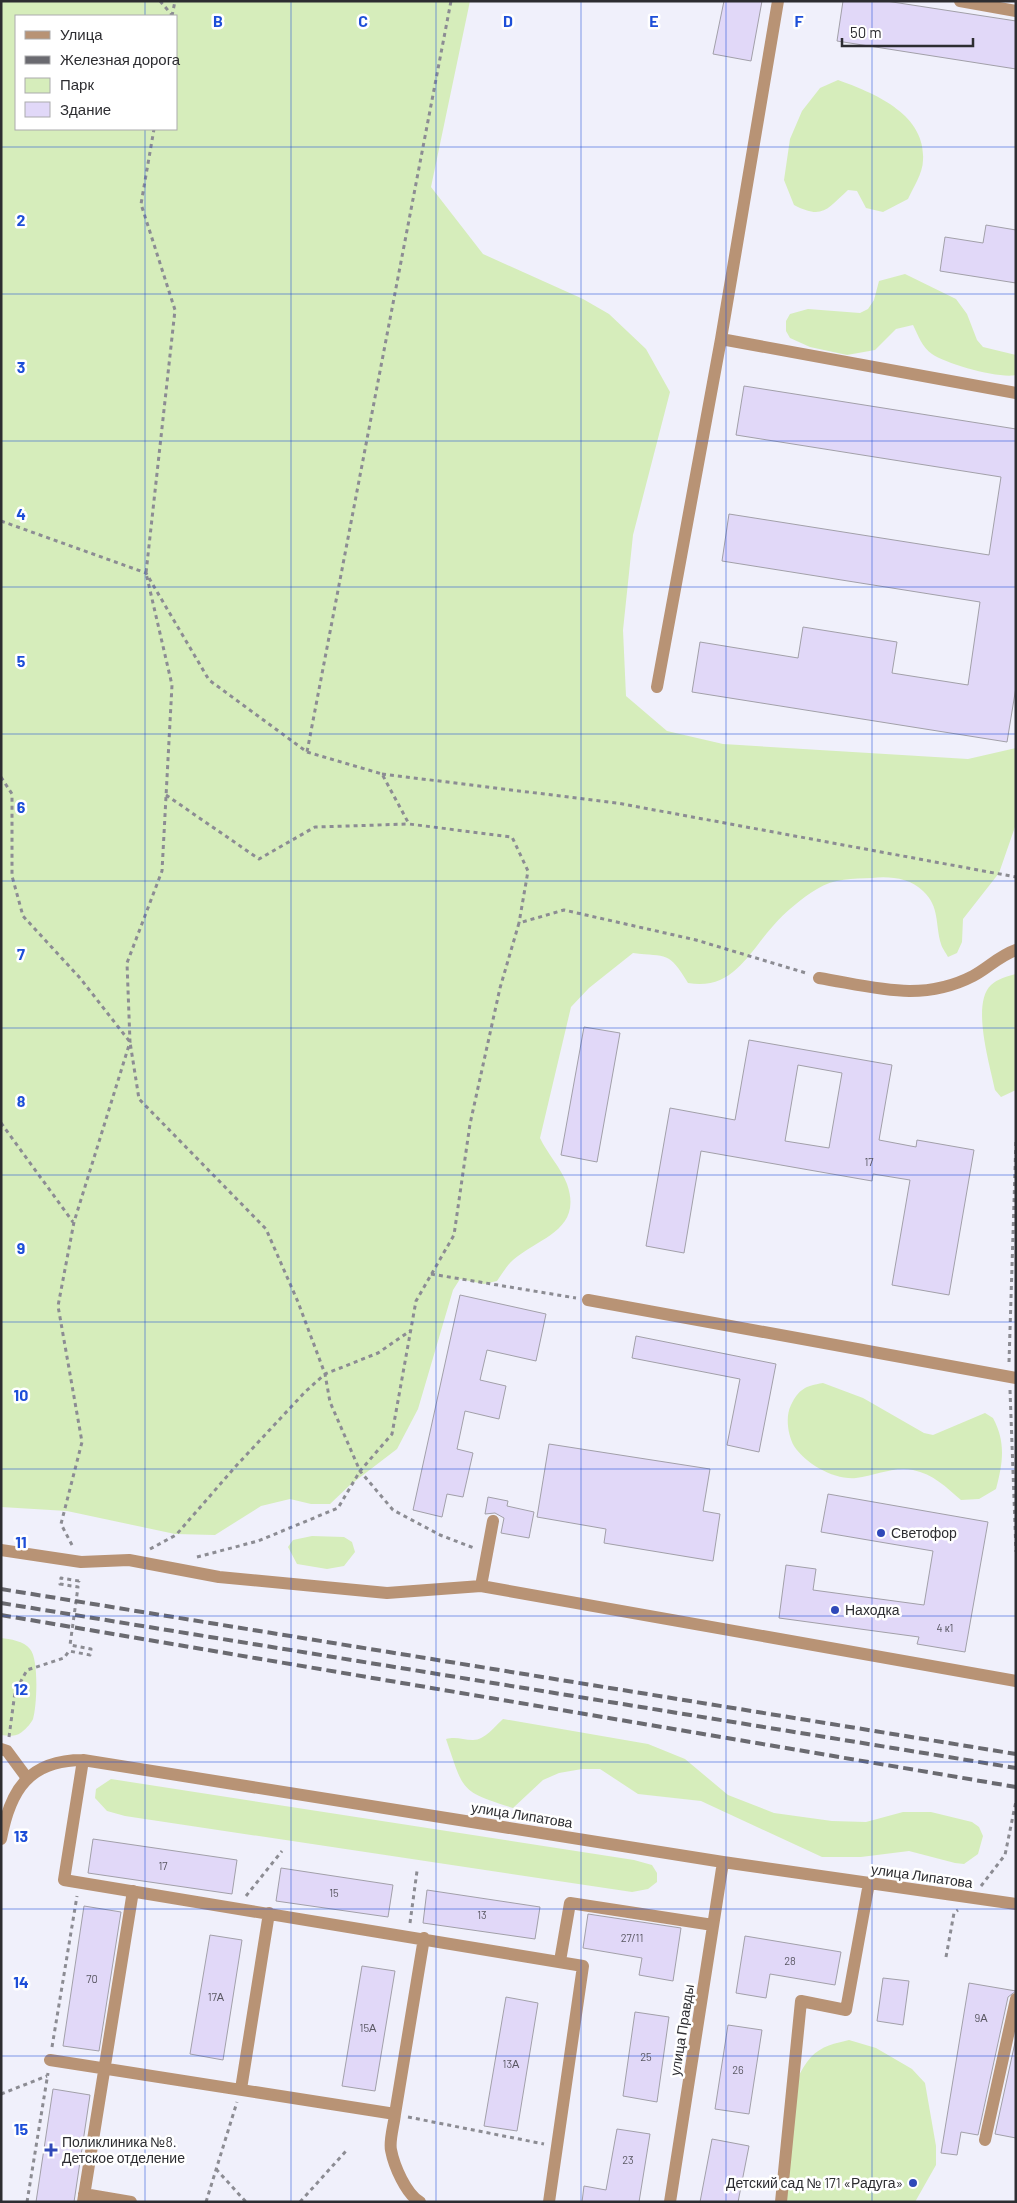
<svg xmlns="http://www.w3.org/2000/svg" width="1017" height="2203" font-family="Barlow,sans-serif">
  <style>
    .green { fill: #d6edbb; fill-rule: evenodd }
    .building { fill: #e1d8f8; stroke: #a2a0a9; fill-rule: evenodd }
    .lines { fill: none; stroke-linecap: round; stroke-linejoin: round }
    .path { stroke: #8c8c93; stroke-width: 3; stroke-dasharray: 4 4; stroke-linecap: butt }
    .minor { stroke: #b89375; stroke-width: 12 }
    .rail { stroke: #6a6a70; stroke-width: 4; stroke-dasharray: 10 5; stroke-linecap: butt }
    .grid { fill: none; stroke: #1d4ed8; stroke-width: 1; stroke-opacity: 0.55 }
    .poi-dot { fill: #2f49b9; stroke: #fff; stroke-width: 2 }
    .labels { text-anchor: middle; stroke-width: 5; stroke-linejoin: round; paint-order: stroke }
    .number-label { font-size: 11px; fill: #5a5863 }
    .poi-label { font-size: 14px; fill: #2d2d31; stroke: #fff; text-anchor: start }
    .street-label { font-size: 14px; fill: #2d2d31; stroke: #fff }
    .grid-label { font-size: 16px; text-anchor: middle; font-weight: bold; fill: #1d4ed8; stroke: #fff; stroke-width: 5; stroke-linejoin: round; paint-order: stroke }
  </style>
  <rect width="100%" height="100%" fill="#f0f0fb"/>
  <path class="green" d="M1,1H470L431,187L483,254L583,299L609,314L646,349L670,392L633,535L623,630L626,696L667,731L723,744L968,759L1016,748V824L999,873L963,919L962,942L957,953L948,957C946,953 942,948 941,944C935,924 940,907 923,891C910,878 889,876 872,878C853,879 834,878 817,889C802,898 785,912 773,926C748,954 732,991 688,983C669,951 667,957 633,953L589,988L571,1007L540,1138C547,1153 561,1168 567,1184C583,1230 540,1237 513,1260C507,1265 502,1274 497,1281L484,1284L460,1279L453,1290L418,1409L397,1449L350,1485L330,1504H311L290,1499L261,1506L215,1535L175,1534L67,1511L1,1507ZM176,16V129H16V16Z
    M838,80C874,93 926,114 923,160C923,173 913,188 908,199L883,212L866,208L857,191L848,190C827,209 823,220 794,205L784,180L790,139L802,111L820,88Z
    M905,274L956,299L967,314L977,340L983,347L1016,355V375C1000,379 946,364 932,354C922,347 918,335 913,325L896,329L875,350L847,355L810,347L790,338L786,331V321L790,314L808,309L860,313L868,309L874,300L879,281Z
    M1016,974V1090L1001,1097L995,1090C990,1065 971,1004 991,985C997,979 1008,976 1016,974Z
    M823,1383L863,1398L924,1433L933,1435L985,1413L993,1418C1006,1442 1003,1463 996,1489L979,1499L961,1500C946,1487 933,1474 913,1470C893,1466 876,1476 856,1478C834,1480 806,1464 794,1446C788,1435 785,1417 791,1405C799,1389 805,1386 823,1383Z
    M312,1536L344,1537L352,1542L355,1552L344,1566L327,1569L297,1564L288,1547L293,1540Z
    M1,1638C10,1639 24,1641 30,1649C39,1659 37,1706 33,1719C32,1722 26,1729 23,1731C17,1737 9,1736 1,1735Z
    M503,1719L648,1744L685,1759L728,1795L774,1813L832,1821L866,1822L903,1812H931L972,1822L979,1827L983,1836L978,1854L964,1864L955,1863L909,1851L861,1857H822L701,1801L638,1794L600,1769H582L559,1773L543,1780L513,1808C459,1791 464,1791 446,1739C456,1736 463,1740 473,1740C485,1740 495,1726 503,1719Z
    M111,1779L634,1860L652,1865L657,1873V1882L648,1889L632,1892L125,1816L107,1811L95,1798L96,1789Z
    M849,2040L876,2048L912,2069L925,2083L936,2146V2165L915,2202H788L786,2199C787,2153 779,2094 811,2057C821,2046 836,2043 849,2040Z"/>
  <path class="building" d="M724,1H762L751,61L713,54Z
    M843,1H886L1016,21V69L837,41Z
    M986,225L1016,230V283L940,271L945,237L983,243Z
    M744,386L1016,429V687L1007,742L692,692L700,642L798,658L803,627L897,642L892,673L968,685L980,602L722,561L729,514L989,555L1001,477L736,435Z
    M584,1027L620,1033L597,1162L561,1155Z
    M749,1040L892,1065L879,1140L916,1147L917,1140L974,1150L949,1295L892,1285L910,1180L873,1174L872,1181L701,1151L684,1253L646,1246L670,1108L735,1120ZM798,1065L842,1073L829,1148L785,1141Z
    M460,1295L546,1314L536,1361L487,1350L480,1380L506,1386L499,1419L465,1411L457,1449L473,1453L463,1497L447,1494L442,1517L413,1510Z
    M636,1336L776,1364L759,1452L727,1445L740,1379L632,1358Z
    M549,1444L710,1469L703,1511L720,1514L713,1561L604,1543L606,1529L537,1517Z
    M828,1494L988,1522L965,1652L917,1644L919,1637L779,1618L786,1565L816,1569L813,1590L924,1605L933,1551L821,1532Z
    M488,1497L508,1501L507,1506L534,1512L529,1538L501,1533L504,1518L495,1513L485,1514Z
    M93,1839L237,1860L232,1894L88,1873Z
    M281,1868L393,1885L388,1917L276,1901Z
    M427,1890L540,1907L535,1939L423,1923Z
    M84,1906L121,1912L99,2051L63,2046Z
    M588,1914L681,1928L673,1981L639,1975L642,1958L583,1948Z
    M210,1935L242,1940L223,2060L190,2054Z
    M745,1936L841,1952L835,1985L770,1974L766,1998L736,1993Z
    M362,1966L395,1971L375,2091L342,2086Z
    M883,1978L909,1981L903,2025L877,2021Z
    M969,1983L1016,1991L1008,1997L978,2135L961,2132L957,2155L941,2153Z
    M506,1997L538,2003L517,2131L484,2126Z
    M635,2012L669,2017L657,2102L623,2096Z
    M728,2025L762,2030L749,2114L715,2109Z
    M1016,2038V2138L995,2134Z
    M53,2089L90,2095L74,2202H36Z
    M617,2129L650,2134L639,2202H582L584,2186L606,2190Z
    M712,2139L749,2146L738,2202H700Z"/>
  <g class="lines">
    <path class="path" d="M160,1L172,15
      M172,16L175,1
      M1,521L146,573L209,680L307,752L451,1
      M307,752L382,774L409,824L512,837L528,871L519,923
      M382,774L617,803L1016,877
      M1,777L12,794V876L23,916L80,978L130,1042L139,1099L266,1229L298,1302L325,1374L330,1402L360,1471L393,1510L440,1535L474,1548
      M166,795L259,859L315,827L409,824
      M1,1123L73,1222
      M431,1274L576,1298
      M1009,1362L1016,1139
      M1010,1390L1016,1552
      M72,1545L61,1524L82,1442L58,1306L74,1222L130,1042L127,963L162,871L172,685L146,573L175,310L141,204L154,129
      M150,1549L176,1535L236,1466L305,1392L325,1374L378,1353L410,1331
      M197,1557L258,1541L338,1508L360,1471L392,1434L416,1301L454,1235L470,1124L500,988L519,923L564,910L696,940L806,973
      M9,1737L15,1692L27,1670L64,1658L69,1651L90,1655L91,1649L70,1645L78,1587L60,1584L61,1578L79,1581V1577
      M981,1886L1005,1855L1016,1801
      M246,1896L282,1851
      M410,1923L417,1871
      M946,1957L954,1913L958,1910
      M52,2047L77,1896
      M1,2094L47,2076
      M408,2117L544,2144
      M216,2169L246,2202
      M27,2202L48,2073
      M206,2202L237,2102
      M300,2202L346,2151"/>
    <path class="minor" d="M960,1L1016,11
      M721,339L1016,393
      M657,687L721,339L778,1
      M819,978C874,987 921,1003 973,976C988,968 999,956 1016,950
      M588,1300L1016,1378
      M1,1550L81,1562L129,1560L219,1577L387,1593L481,1586L1016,1681
      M481,1586L493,1521
      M1,1749L7,1751L27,1778
      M83,1760L64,1880L583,1966L549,2202
      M1,1839C10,1790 29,1760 83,1760L723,1862L1016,1904
      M560,1961L570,1903L713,1925
      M50,2060L395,2114L424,1938
      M241,2089L269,1913
      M395,2114C394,2125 389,2140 391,2150C394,2166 406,2194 420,2202
      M985,2140L1016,1999
      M84,2194L131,2202
      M83,2202L133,1891
      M670,2202L723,1862
      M781,2202L801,2001L846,2010L869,1883"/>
    <path class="rail" d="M1,1589L1016,1754
      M1,1603L1016,1768
      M1,1615L1016,1787"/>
  </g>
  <path class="grid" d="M145,1V16M291,1V2202M436,1V2202M581,1V2202M726,1V2202M872,1V2202M145,129V2202M1,147H1016M1,294H1016M1,441H1016M1,587H1016M1,734H1016M1,881H1016M1,1028H1016M1,1175H1016M1,1322H1016M1,1469H1016M1,1616H1016M1,1762H1016M1,1909H1016M1,2056H1016"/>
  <g class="poi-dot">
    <circle cx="881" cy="1533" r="5"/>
    <circle cx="835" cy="1610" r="5"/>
    <path d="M48.5 2142.5h5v5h5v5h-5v5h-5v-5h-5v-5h5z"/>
    <circle cx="913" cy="2183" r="5"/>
  </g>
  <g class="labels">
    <g class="number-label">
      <text x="869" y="1166">17</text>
      <text x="945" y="1632">4 к1</text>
      <text x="163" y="1870">17</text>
      <text x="334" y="1897">15</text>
      <text x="482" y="1919">13</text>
      <text x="632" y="1942">27/11</text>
      <text x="790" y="1965">28</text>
      <text x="92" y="1983">70</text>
      <text x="216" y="2001">17А</text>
      <text x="981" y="2022">9А</text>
      <text x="368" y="2032">15А</text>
      <text x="646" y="2061">25</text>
      <text x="511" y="2068">13А</text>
      <text x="738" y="2074">26</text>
      <text x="628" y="2164">23</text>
    </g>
    <g class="poi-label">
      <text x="891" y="1538">Светофор</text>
      <text x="845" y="1615">Находка</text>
      <text x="62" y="2147">Поликлиника №8.<tspan x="62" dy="16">Детское отделение</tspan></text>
      <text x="903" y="2188" text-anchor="end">Детский сад № 171 «Радуга»</text>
    </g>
    <g class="street-label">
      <text transform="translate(522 1815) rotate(9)" y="5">улица Липатова</text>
      <text transform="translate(922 1876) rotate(8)" y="5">улица Липатова</text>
      <text transform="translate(682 2030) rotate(-81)" y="5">улица Правды</text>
    </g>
  </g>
  <g class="grid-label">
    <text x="218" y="27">B</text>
    <text x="363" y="27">C</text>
    <text x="508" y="27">D</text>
    <text x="654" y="27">E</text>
    <text x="799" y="27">F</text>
    <text x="21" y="226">2</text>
    <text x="21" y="373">3</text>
    <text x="21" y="520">4</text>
    <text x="21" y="667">5</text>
    <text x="21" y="813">6</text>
    <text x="21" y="960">7</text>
    <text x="21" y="1107">8</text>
    <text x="21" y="1254">9</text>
    <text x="21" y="1401">10</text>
    <text x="21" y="1548">11</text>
    <text x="21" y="1695">12</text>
    <text x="21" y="1842">13</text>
    <text x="21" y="1988">14</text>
    <text x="21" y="2135">15</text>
  </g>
  <rect width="1017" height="2203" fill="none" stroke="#2d2d31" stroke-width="5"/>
  <rect x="15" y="15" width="162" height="115" fill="#ffffff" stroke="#ababad"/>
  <rect x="25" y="31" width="25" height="8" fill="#b89375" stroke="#ababad"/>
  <text x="60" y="40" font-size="15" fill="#2d2d31">Улица</text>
  <rect x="25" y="56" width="25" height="8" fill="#6a6a70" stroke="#ababad"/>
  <text x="60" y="65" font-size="15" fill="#2d2d31">Железная дорога</text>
  <rect x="25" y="78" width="25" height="15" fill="#d6edbb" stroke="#ababad"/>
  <text x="60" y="90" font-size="15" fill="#2d2d31">Парк</text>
  <rect x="25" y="102" width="25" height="15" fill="#e1d8f8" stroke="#ababad"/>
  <text x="60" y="115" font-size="15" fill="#2d2d31">Здание</text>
  <path d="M842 38v8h131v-8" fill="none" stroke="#2d2d31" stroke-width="2.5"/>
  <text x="850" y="38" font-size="15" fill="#2d2d31" stroke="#ffffff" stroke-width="4" paint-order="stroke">50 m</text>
</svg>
